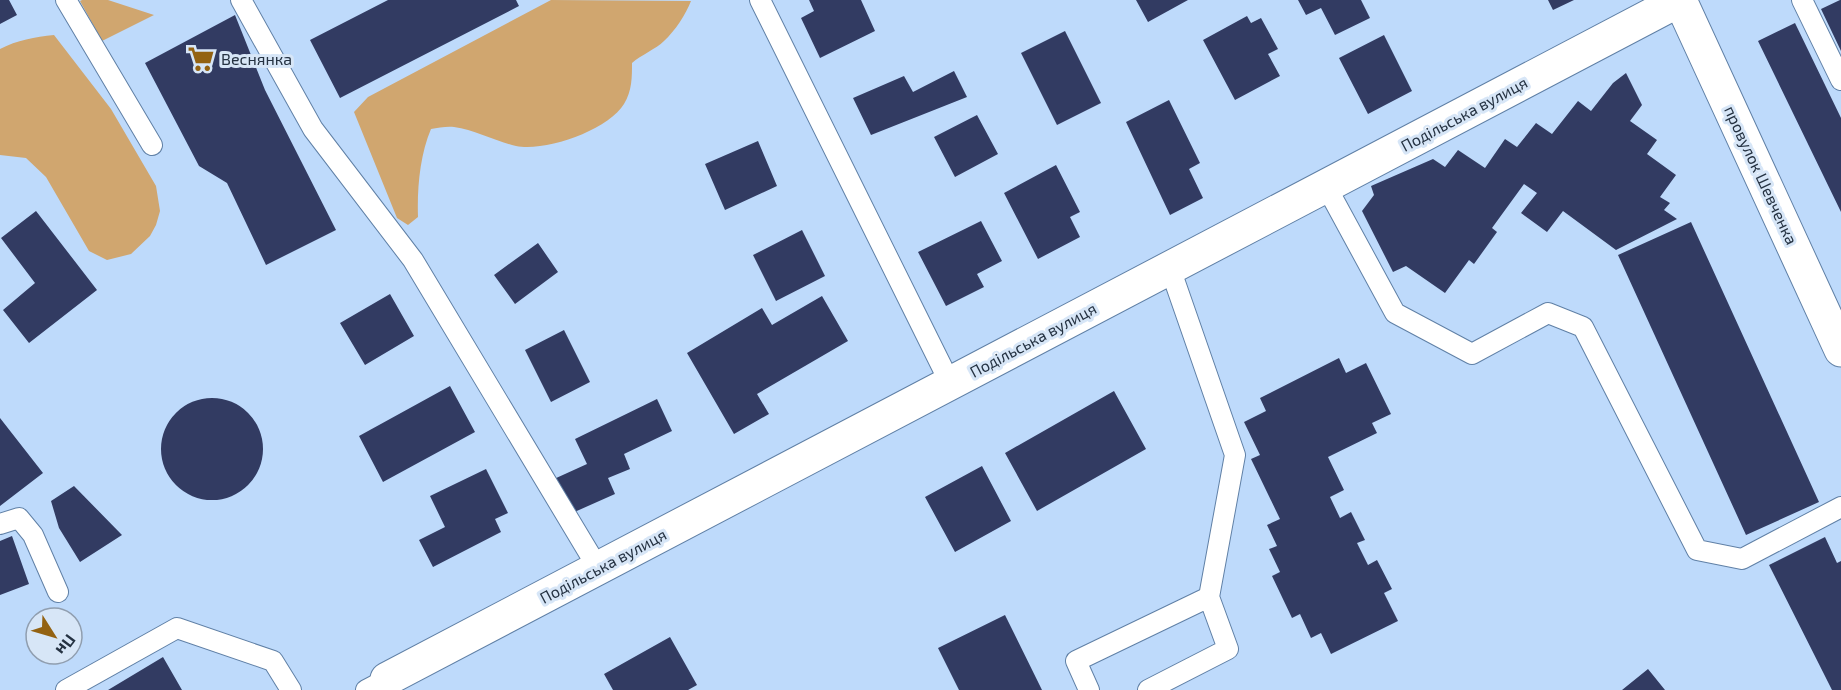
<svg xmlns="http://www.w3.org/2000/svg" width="1841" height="690" font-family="'Exo 2',sans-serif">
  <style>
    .green { fill: #d0a66f }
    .building { fill: #323b62 }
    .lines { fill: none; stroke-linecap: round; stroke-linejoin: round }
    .lane-casing { stroke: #6080a6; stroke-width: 22 }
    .street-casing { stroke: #6080a6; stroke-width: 35 }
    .lane { stroke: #fff; stroke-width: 20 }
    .street { stroke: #fff; stroke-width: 33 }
    .labels { text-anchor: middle; stroke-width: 6; stroke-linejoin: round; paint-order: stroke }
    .poi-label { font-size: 16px; fill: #253242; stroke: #d7e6f7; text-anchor: start }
    .street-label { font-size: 16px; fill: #253242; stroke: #d7e6f7 }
  </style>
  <rect width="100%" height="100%" fill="#bedafb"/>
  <path class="green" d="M82,0H108L154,15L102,41L80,1Z
    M551,0L691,1C686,14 675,31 664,41C656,49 641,55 632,63C632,77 632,91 624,104C608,130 546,152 516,146C495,141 475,130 454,127C447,126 438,128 431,129C420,155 417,188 418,217L408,225L397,218L354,112L368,97Z
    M54,35L111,109L156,186L160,211L156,225L150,236L131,254L107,260L89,251L46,177L26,158L0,155V49C17,40 35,37 54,35Z"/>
  <path class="building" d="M0,0H9L17,15L0,24Z
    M388,0H516L519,6L340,98L310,40Z
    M809,0H861L875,31L820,58L801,18L814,11Z
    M1136,0H1188L1148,22Z
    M1298,0H1361L1370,18L1335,35L1321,8L1306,15Z
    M1548,0H1574L1553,10Z
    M1840,0H1841V51L1821,9Z
    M235,15L265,90L336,230L266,265L227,183L199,166L145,63Z
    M1247,16L1251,23L1261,18L1278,49L1268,54L1280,76L1235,100L1203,40Z
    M1795,23L1841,118V212L1758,41Z
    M1065,31L1101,103L1057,125L1021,53Z
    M1384,35L1412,91L1368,114L1339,58Z
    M954,71L967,97L871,135L853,98L904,76L913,92Z
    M1626,73L1642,105L1630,121L1657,140L1647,154L1676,175L1660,197L1670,203L1664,210L1677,219L1616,250L1563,211L1547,232L1521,213L1537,193L1524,184L1492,228L1497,232L1474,264L1469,260L1445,293L1406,266L1393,272L1362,211L1374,195L1371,186L1433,159L1445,167L1458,150L1485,168L1505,139L1517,147L1536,123L1552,134L1578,101L1591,111L1613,83Z
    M1169,100L1200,163L1189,169L1203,198L1170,215L1126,122Z
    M977,115L998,154L955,177L934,137Z
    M758,141L777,186L725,210L705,164Z
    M1056,165L1080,212L1070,217L1080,237L1038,259L1004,193Z
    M36,211L97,290L29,343L3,310L35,283L1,238Z
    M981,221L1002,261L977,274L984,287L946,306L918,252Z
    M1691,222L1819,502L1746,535L1618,255Z
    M802,230L825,276L776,301L753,255Z
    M538,243L558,272L515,304L494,275Z
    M390,294L414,336L365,365L340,323Z
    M822,296L848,341L757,394L769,414L734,434L687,353L762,308L772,325Z
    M564,330L590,382L551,402L525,350Z
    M1339,358L1346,373L1366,363L1391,414L1372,423L1377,433L1328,457L1344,490L1330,497L1340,518L1351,512L1365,540L1357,543L1368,565L1377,560L1392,589L1384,593L1398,621L1331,654L1321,633L1311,638L1300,614L1292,618L1272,576L1280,572L1269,549L1277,546L1267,525L1280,519L1251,459L1260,455L1244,422L1266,411L1260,398Z
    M450,386L475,432L383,482L359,436Z
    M1114,391L1146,449L1037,511L1005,453Z
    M161 449a51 51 0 1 1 102 0a51 51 0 1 1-102 0Z
    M657,399L672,431L624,454L630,469L608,478L615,494L570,514L554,479L587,464L575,439Z
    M0,418L43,473L0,506Z
    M982,466L1011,521L955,552L925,497Z
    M486,469L508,513L495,519L501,532L433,567L419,540L445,527L430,496Z
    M74,486L122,535L80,562L59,528L51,501Z
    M12,536L29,584L0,595V541Z
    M1825,537L1837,563L1841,561V690H1832L1769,565Z
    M1005,615L1042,690H959L938,648Z
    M670,637L697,685L688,690H613L604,674Z
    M163,657L182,690H108Z
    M1648,669L1665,690H1622Z"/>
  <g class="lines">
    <g class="lane-casing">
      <path id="lane" d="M66,0L152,145
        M241,0L313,129L413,260L598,568
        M760,0L950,383
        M1802,0L1841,80
        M1326,186L1395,313L1472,354L1548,313L1583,327L1697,550L1742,559L1841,507
        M0,524L19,518L33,535L58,592
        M66,690L177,628L273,661L291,690
        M366,690L387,679
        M1089,690L1076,661L1209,597
        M1148,690L1228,649L1209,597L1235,455L1170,268"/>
    </g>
    <g class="street-casing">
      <path id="street" d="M1680,0L1841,350
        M387,679L1680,0"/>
    </g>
    <use href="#lane" class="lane"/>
    <use href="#street" class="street"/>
  </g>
  <defs>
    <g id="supermarket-bare" transform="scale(2.07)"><path d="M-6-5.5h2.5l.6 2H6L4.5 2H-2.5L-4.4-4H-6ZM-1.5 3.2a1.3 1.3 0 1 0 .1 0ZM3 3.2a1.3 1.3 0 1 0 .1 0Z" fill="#936212" stroke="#d7e6f7" stroke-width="2.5" paint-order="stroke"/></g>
  </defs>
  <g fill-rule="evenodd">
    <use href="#supermarket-bare" x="201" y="59"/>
  </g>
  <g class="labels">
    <g class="poi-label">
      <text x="221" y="65">Веснянка</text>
    </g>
    <g class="street-label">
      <text transform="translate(1464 114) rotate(-28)" y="6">Подільська вулиця</text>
      <text transform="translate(1761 175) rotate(65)" y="6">провулок Шевченка</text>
      <text transform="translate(1033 340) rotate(-28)" y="6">Подільська вулиця</text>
      <text transform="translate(603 566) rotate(-28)" y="6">Подільська вулиця</text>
    </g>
  </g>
  <g transform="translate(54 636) rotate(127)"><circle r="28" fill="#d7e6f7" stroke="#909eaf" stroke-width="1.5"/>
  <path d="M0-4.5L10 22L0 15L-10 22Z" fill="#936212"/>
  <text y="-9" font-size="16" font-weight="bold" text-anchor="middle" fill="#253242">Пн</text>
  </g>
</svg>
